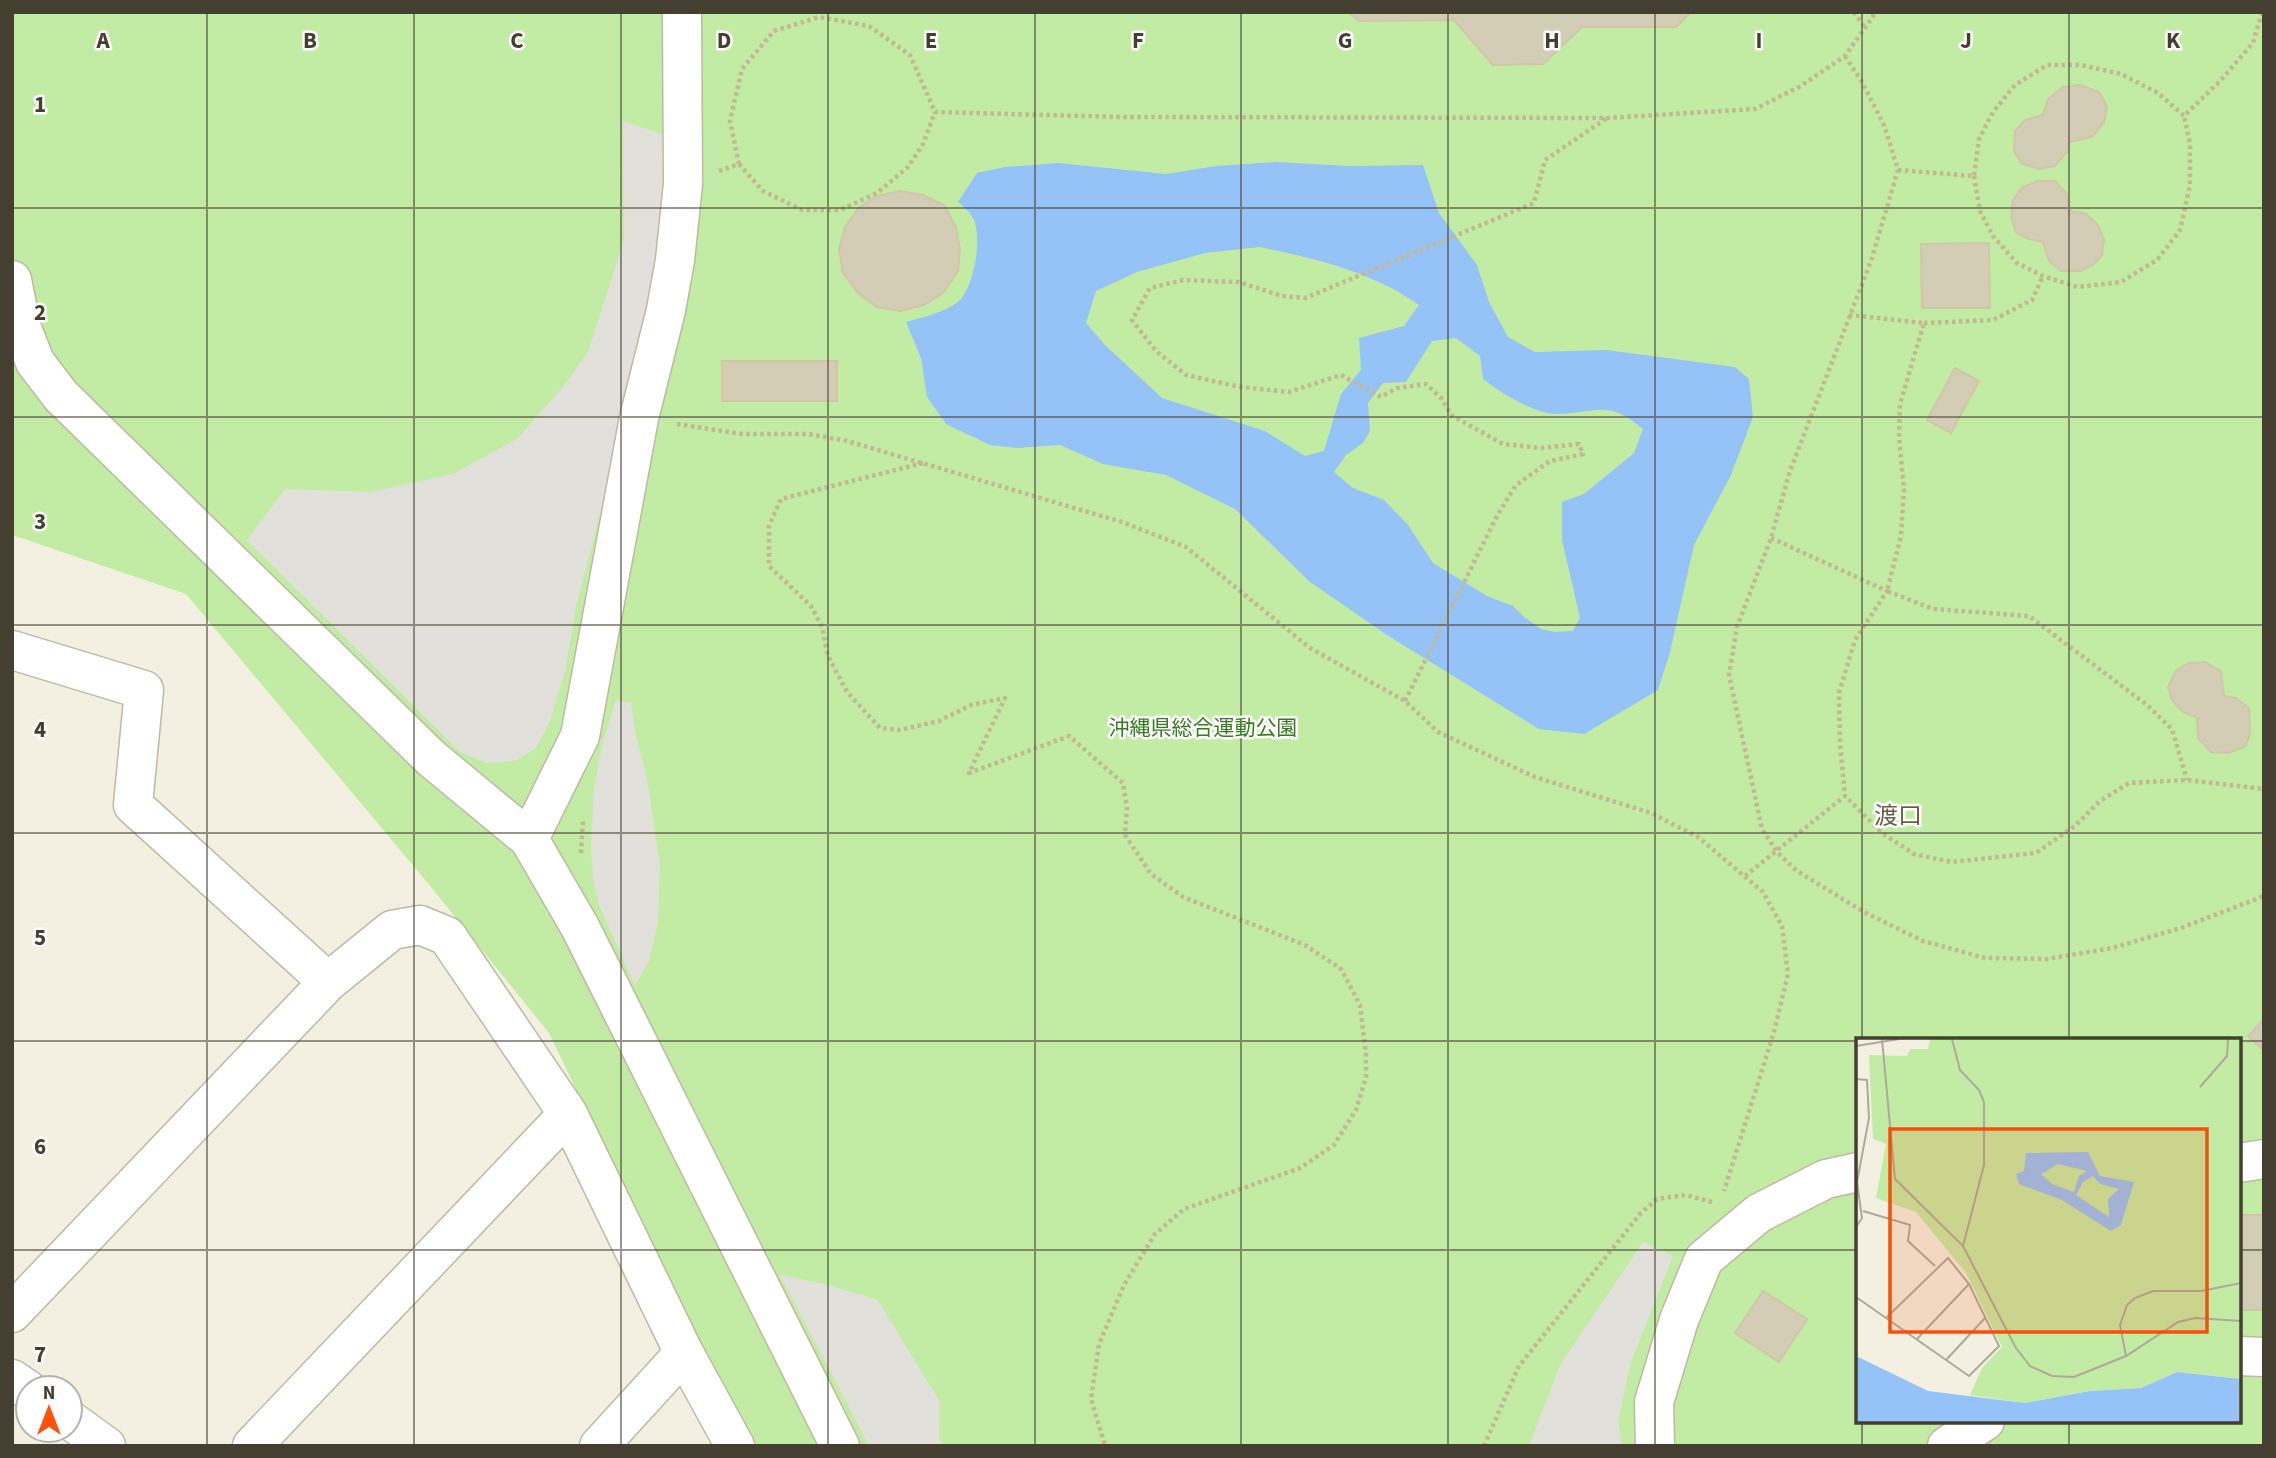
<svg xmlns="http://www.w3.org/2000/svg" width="2276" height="1458" font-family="'Source Sans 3','Noto Sans JP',sans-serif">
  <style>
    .green { fill: #c2eca4; fill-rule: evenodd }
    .parking { fill: #e2e0da }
    .water { fill: #95c2f7; fill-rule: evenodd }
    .building { fill: #d4cdb5; stroke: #d1c6a8; stroke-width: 2 }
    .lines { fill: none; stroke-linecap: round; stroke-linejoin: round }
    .minor-casing { stroke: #beb9a3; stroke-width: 41 }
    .path { stroke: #c2b892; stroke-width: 4.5; stroke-dasharray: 3.5 3.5; stroke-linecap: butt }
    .minor { stroke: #fff; stroke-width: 38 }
    .grid { fill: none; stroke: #443f31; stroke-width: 2; stroke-opacity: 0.55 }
    .labels { text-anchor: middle; stroke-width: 5; stroke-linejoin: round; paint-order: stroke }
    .park-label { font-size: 21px; fill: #367b20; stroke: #fff }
    .quarter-label { font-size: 24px; fill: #685f47; stroke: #fff }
    .inset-road { fill: none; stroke: #ada99b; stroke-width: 2 }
    .view { fill: #f6500d; fill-opacity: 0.15; stroke: #f6500d; stroke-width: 3.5 }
    .inset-edge { fill: none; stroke: #443f31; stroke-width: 3.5 }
    .grid-label { font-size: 23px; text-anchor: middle; font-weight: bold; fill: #443f31; stroke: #fff; stroke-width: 5; stroke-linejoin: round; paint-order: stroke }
  </style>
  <rect width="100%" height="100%" fill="#f3f0e1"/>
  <path class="green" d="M12,12H2264V1446H747L549,1033L431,887L186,594L12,535ZM1858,1040H2239V1421H1858Z"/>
  <path class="parking" d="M623,121L667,136L668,206L628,403L576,607L565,672L550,721L536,748L515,761L487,763L460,752L247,540L285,489L370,492L453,474L517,439L563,387L588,352L624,240Z
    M616,700L631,703L636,736L647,778L660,866L658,923L649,961L635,986L599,905L593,881L591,843L594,788L603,741Z
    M1643,1242L1673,1256L1631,1362L1618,1421L1622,1446H1529L1560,1365Z
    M780,1275L825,1284L878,1300L940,1402L939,1437L942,1446H869Z"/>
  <path class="water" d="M1276,162L1350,166L1423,165L1439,213L1477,265L1489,302L1508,337L1535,352L1606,350L1735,367L1749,379L1753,417L1731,475L1694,545L1670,652L1658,690L1584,734L1539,729L1387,635L1310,582L1235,509L1166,475L1103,464L1060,445L1017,448L990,445L946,424L927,397L921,358L906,322C924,317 943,313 958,302C974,289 983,236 973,218C970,212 963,206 958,202L977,173L1005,167L1058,163L1166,174L1216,166ZM1259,247C1314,258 1373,272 1419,305L1404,326L1359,338L1361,370L1341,394L1324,451L1305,456L1265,431L1162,398L1105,345L1086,323L1096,291L1137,272L1205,253ZM1456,338L1480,356L1483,379C1500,392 1534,414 1556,414C1596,414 1605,398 1643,429L1634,453L1584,494L1562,502V540L1580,618L1573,631L1555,632L1541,629L1524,617L1513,606L1487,596L1433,563L1408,525L1384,500L1353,488L1334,472L1346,455L1363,443L1370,431L1368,403L1383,383L1406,382L1432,341Z"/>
  <path class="building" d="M1348,12H1691L1676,27H1582L1543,64L1493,65L1454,20L1359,21Z
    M2080,85L2099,92L2107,106L2104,122L2093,136L2070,142L2066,153L2055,166L2039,169L2022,164L2014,151L2015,131L2025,120L2043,115L2048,99L2063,87Z
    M2038,181H2055L2067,194L2070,211L2086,214L2098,225L2104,240L2102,255L2093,265L2081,271H2061L2049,261L2043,242L2028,239L2016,232L2011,217L2013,200L2022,187Z
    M900,191L923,195L944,205L956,227L960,249L958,271L944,292L924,305L900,311L877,307L859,294L843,273L839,249L845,227L859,207L877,196Z
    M1989,243L1990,308H1922L1921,244Z
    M722,361H837V401H722Z
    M1955,368L1979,381L1951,433L1927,420Z
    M2205,662L2221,671L2224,696L2236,698L2249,708L2250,734L2245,747L2228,753L2211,752L2198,738L2197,718L2183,712L2172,700L2168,687L2175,672L2188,663Z
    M2264,1019V1051L2248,1036Z
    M2239,1215H2264V1310H2239Z
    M1763,1291L1807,1319L1779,1362L1735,1333Z"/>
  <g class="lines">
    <g class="minor-casing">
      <path id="minor" d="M12,280L21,326L35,362L61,396L431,758L529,839L580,927L840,1446
        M12,650L144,690L133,805L328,982
        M529,839L580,736L639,418L666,310L675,260L683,184L682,12
        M2239,1163L2264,1159
        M12,1313L328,982L392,930L420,925L447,936L568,1114L684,1353L735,1446
        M2239,1356L2264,1357
        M12,1379L28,1390
        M70,1420L106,1446
        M252,1446L568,1114
        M599,1446L684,1353
        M1655,1446L1654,1402L1679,1320L1704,1259L1759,1213L1826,1179L1858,1172
        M1947,1446L1985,1421"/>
    </g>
    <path class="path" d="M1854,12L1865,28
      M1845,56L1862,82L1884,125L1898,170L1871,261L1790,471L1771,538L1737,627L1729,675L1762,829L1777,852L1797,871L1864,912L1923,941L1985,958L2047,959L2112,948L2181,928L2264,896
      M739,164L763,191L802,210H840L877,193L908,167L923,144L935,112
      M1898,170L1974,176L1979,139L1993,112L2015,85L2047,65H2081L2121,74L2158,93L2184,116L2221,80L2253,43L2262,12
      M719,171L739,164L730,121L742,69L774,31L819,17L869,26L910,55L935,112L1122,117L1607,118L1755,109L1799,87L1845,56L1876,12
      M1974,176L1980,211L1993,236L2017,263L2043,276L2077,287L2121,282L2157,260L2180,230L2190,185V144L2184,116
      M1849,315L1924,323L1900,404L1899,438L1904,489L1901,536L1887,591L1933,609L2029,616L2147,705L2172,729L2187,780
      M1924,323L1993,320L2032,300L2043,276
      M677,424L742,434H809L847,441L1122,522L1186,547L1310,648L1405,701L1438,732L1535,777L1651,813L1698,837L1763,892L1782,926L1788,974L1774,1032L1724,1191
      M923,463L781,499L769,526V566L811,606L822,627L828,656L847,692L880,728L900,730L939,721L971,705L1005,698L969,773L1069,736L1123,783L1127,808L1125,835L1151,874L1183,897L1305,945L1341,969L1360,1005L1366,1054V1077L1356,1110L1334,1145L1300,1168L1184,1209L1155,1234L1124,1285L1099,1344L1091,1399L1105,1446
      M1771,538L1887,591L1855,640L1839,693L1840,744L1845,796
      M1405,701L1497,516L1516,485L1550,461L1583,454L1579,444L1541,448L1503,444L1451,415L1442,399L1426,384L1397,388L1381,397L1341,375L1289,392L1240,387L1186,375L1156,351L1132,320L1150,288L1183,280L1239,282L1282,296L1305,298L1534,203L1545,160L1607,118
      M581,853L583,820
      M1745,876L1845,796L1882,833L1914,854L1951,862L2036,853L2076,825L2100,801L2129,783L2187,780L2264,789
      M1484,1446L1519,1366L1640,1214L1657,1199L1686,1195L1712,1202"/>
    <use href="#minor" class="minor"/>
  </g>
  <path class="grid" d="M207,12V1446M414,12V1446M621,12V1446M828,12V1446M1035,12V1446M1241,12V1446M1448,12V1446M1655,12V1446M1862,12V1040M2069,12V1040M12,208H2264M12,417H2264M12,625H2264M12,833H2264M12,1041H1858M2239,1041H2264M12,1250H1858M2239,1250H2264M1862,1421V1446M2069,1421V1446"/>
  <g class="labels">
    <g class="park-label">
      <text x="1203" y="735">沖縄県総合運動公園</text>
    </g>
    <g class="quarter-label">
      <text x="1898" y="824">渡口</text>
    </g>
  </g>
  <g transform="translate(1856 1038)">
    <rect width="385" height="385" fill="#f3f0e1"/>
    <path d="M74,1H385V341L321,334L285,350L234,353L169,365L114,357L126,330L146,309L110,235L60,174L20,160L30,106L17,101L13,17L51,18L54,11H72Z" fill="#c2eca4"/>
    <path d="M232,114L244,138L278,144L265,187L255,193L206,162L163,146L160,136L168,133L170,115ZM202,126L231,133L223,138L218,154L196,146L185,136ZM237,138L244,146L263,151L252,161L253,179L220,157L227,144ZM0,318L72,353L169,365L234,353L285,350L321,334L385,341V384H0Z" fill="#95c2f7" fill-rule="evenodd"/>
    <path class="inset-road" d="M26,1L39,141L107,208L160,310L174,328L196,338L218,339L270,318L322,284L339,280L385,283M96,1L104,32L123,52L128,64V127L107,208M0,8L43,1M0,41L11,42L13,80L1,144L6,180L0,189M344,49L371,18L372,1M7,173L54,187L52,203L79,228M0,259L113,338L143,308L113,246L92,220L30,280M61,301L113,246M270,318L264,287L271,267L279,260L297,253H345L385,245M90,322L129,280"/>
    <path class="view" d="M34,91H351V294H34Z"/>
    <rect width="385" height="385" class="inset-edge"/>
  </g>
  <g class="grid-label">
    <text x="103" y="48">A</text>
    <text x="310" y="48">B</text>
    <text x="517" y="48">C</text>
    <text x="724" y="48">D</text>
    <text x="931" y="48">E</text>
    <text x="1138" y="48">F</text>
    <text x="1345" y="48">G</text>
    <text x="1552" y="48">H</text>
    <text x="1759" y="48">I</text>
    <text x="1966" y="48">J</text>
    <text x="2173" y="48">K</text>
    <text x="40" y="112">1</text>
    <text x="40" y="320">2</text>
    <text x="40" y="529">3</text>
    <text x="40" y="737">4</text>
    <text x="40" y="945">5</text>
    <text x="40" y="1154">6</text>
    <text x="40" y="1362">7</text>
  </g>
  <rect width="2276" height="1458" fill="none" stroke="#443f31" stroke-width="28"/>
  <g transform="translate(49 1409)"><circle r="33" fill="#ffffff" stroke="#b4b2ad" stroke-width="2"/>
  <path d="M0-5L12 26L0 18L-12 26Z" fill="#ff510b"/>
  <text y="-10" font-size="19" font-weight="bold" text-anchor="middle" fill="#443f31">N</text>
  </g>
</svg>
